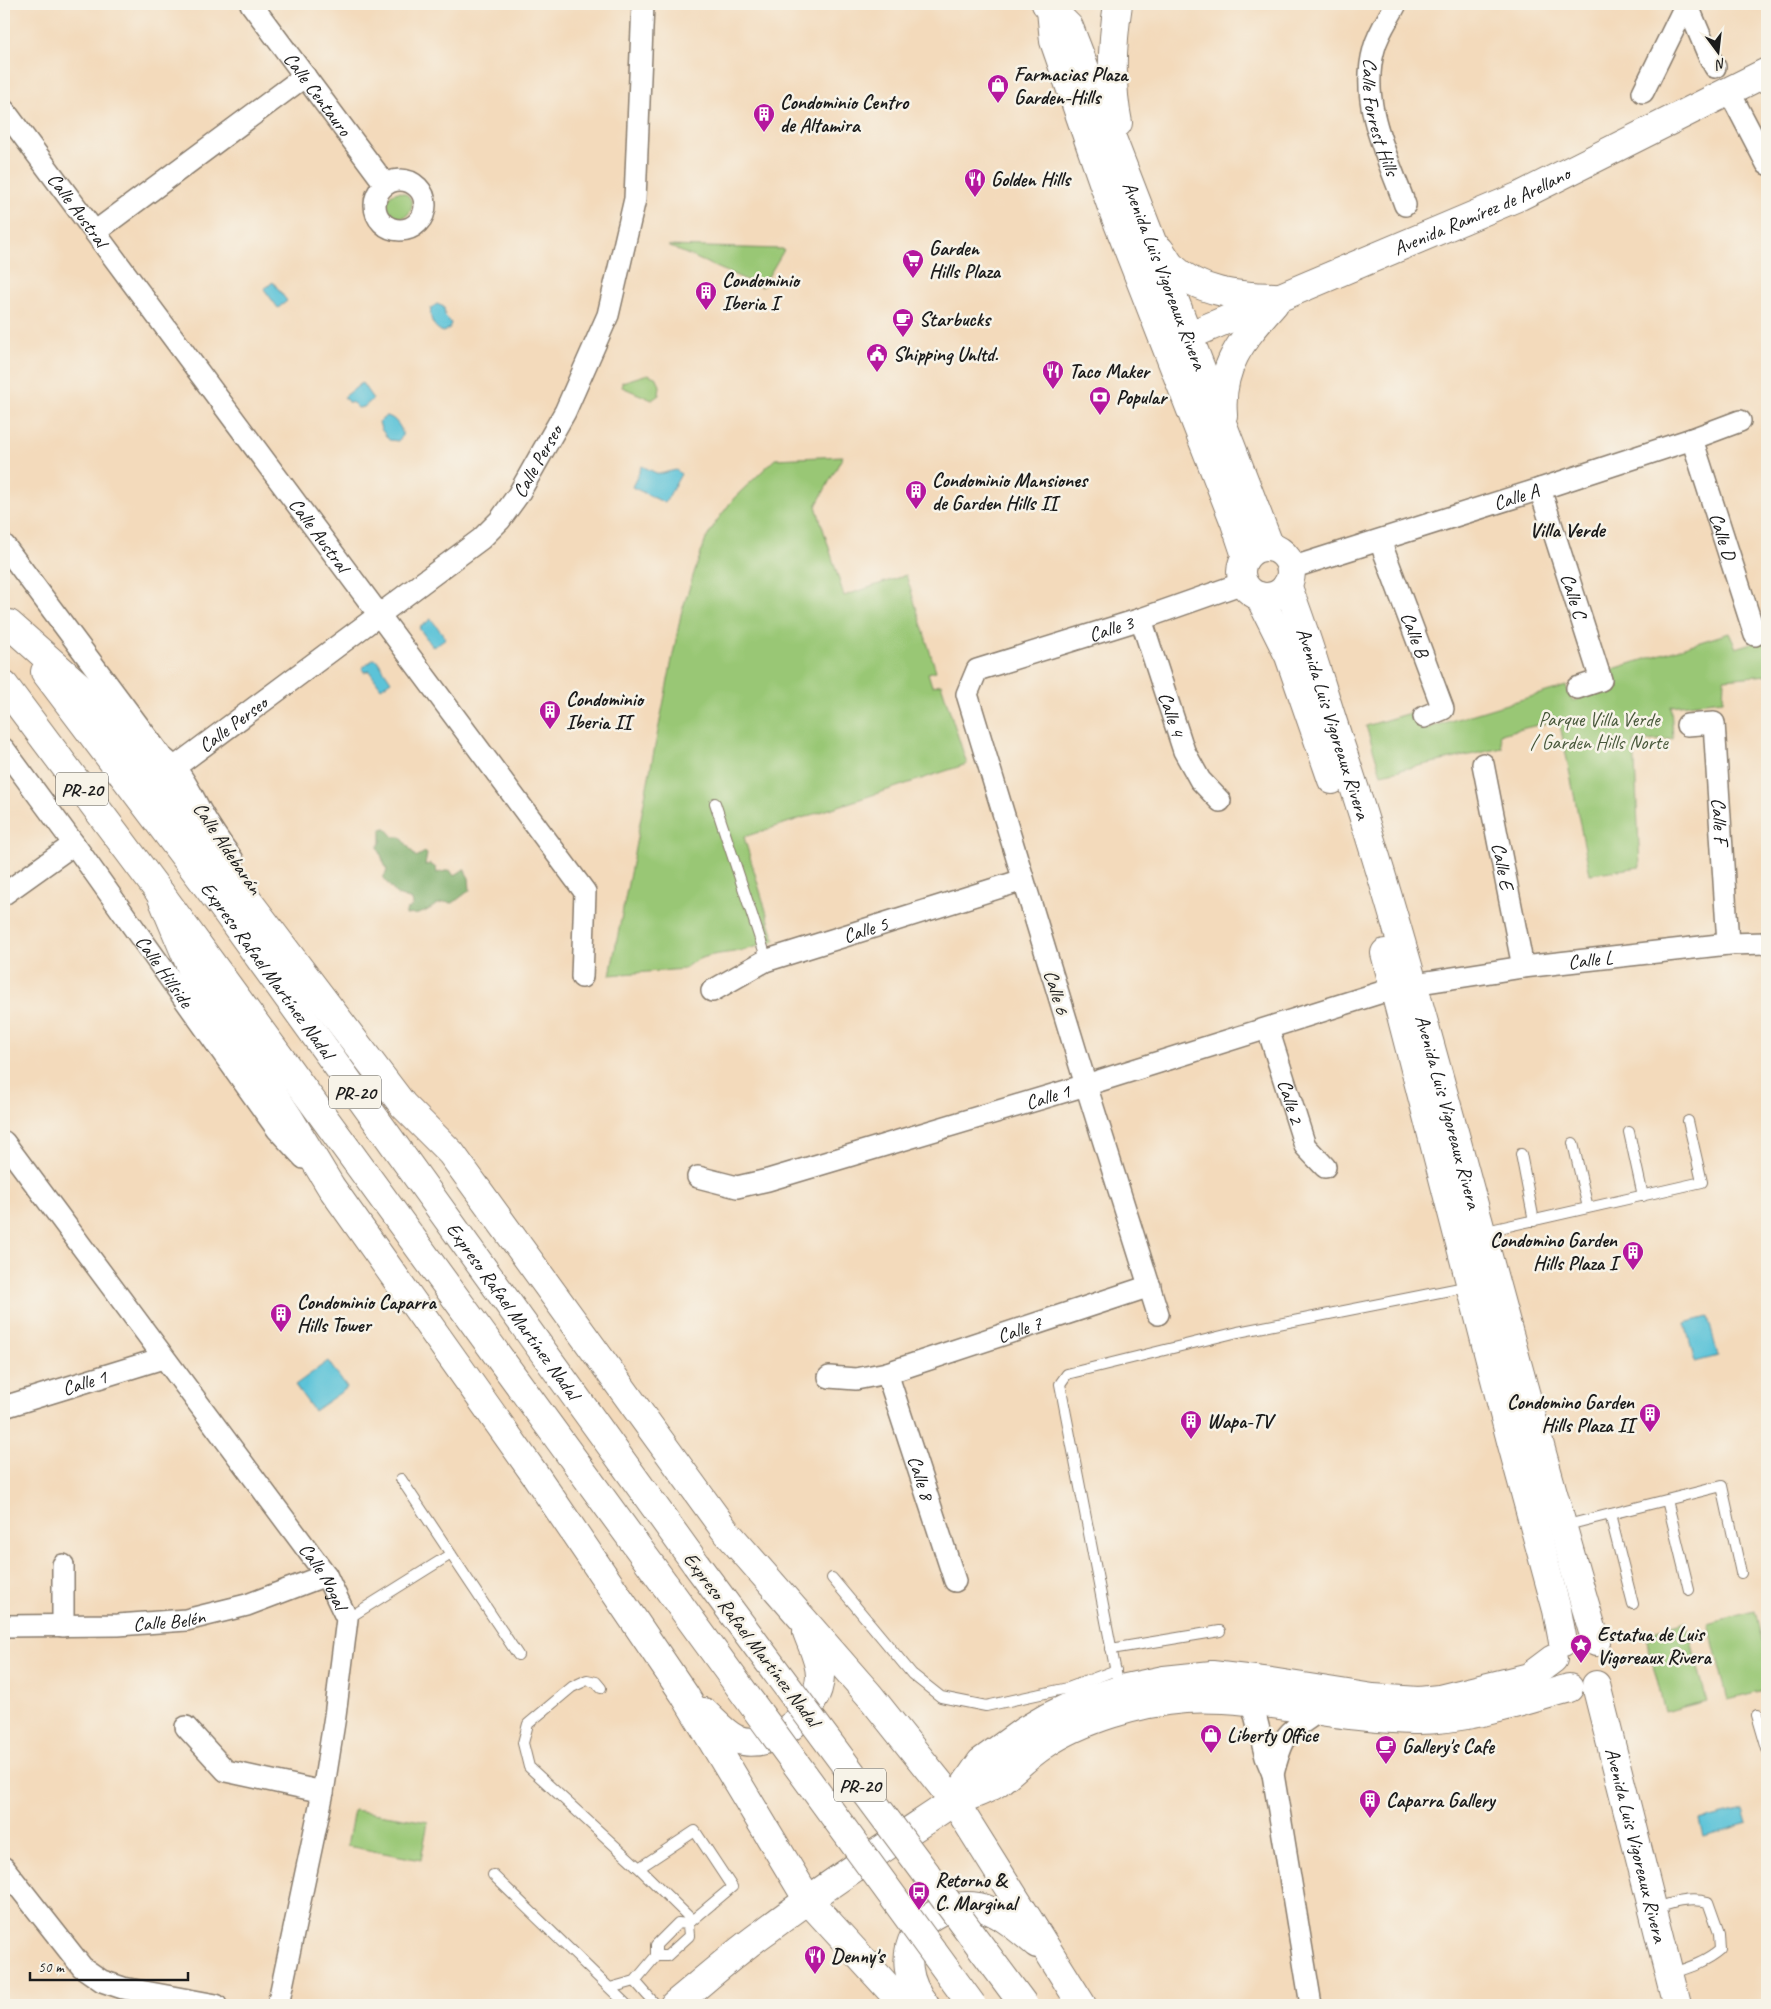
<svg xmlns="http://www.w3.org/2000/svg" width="1771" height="2009" font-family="Caveat,sans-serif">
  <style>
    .green { fill: #99c775; stroke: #5a7248 }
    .forest { fill: #7aac66; stroke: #4b6441 }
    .water { fill: #5bc3d8; stroke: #3c707a }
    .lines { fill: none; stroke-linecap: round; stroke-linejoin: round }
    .lane-casing { stroke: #887b6c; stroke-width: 12 }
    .street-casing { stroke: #887b6c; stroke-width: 24 }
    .secondary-casing { stroke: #887b6c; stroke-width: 30 }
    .highway-casing { stroke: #887b6c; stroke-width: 30 }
    .lane { stroke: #fff; stroke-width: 10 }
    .street { stroke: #fff; stroke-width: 21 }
    .secondary { stroke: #fff; stroke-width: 28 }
    .highway { stroke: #fff; stroke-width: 28 }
    .highway-bridge-casing { stroke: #887b6c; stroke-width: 30; stroke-linecap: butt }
    .highway-bridge { stroke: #fff; stroke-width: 28 }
    .labels { text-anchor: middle; stroke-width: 5; stroke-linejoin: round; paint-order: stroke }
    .shield { fill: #f7f3e8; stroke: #5e5c59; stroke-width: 1 }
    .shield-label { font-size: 19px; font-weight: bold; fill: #1c1c1c }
    .poi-label { font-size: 20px; font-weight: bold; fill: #1c1c1c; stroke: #f7f3e8; text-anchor: start }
    .street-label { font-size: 20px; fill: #1c1c1c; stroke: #f7f3e8 }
    .park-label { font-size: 20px; fill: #48583b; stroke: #f7f3e8 }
    .neighbourhood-label { font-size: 21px; font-weight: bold; fill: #1c1c1c; stroke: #f7f3e8 }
  </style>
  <rect width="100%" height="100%" fill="#f7f3e8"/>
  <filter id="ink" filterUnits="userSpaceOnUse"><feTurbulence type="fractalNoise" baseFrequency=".02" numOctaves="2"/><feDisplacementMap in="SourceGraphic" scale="10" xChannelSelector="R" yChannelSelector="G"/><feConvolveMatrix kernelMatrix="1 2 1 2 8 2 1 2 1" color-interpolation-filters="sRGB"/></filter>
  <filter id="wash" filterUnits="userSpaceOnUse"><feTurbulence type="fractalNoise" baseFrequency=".0096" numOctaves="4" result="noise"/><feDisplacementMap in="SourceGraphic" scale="20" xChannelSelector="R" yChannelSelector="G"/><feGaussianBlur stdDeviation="1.12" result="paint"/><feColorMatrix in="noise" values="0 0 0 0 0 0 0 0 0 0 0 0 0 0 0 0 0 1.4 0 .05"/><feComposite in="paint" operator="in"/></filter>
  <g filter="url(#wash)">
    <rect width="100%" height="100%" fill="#f3dabb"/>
    <path class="green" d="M386 205a13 13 0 1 1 26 0a13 13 0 1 1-26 0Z
      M668,246L783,249L784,250L762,287Z
      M648,374L657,378L660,386L659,395L652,400L622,387V382Z
      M843,456L816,506L844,596L906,575L936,671L928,673L932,686L941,684L967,764L744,837L775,941C763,945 751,948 740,951C719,955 701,953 684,969L610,975L681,614L695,570L706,539L716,522L734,498L775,459Z
      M1729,633L1736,648L1765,639L1767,633V675L1724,679L1723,700L1671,706L1673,739L1634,742L1640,867L1590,874L1559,720L1500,734L1502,748L1381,774L1366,726L1413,712L1421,730L1566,686L1572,701L1615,687L1613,669Z
      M1755,1611L1767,1660V1690L1728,1700L1708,1623Z
      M1686,1622L1707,1701L1665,1712L1645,1633Z
      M354,1810L428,1822L421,1860L347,1846Z"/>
    <path class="forest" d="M386,828L394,837H401L416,857L425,852L427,854L425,865L430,864L436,868L437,873L450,870L454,876L464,869L469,878L470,890L453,903C435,900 434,910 418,914C415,915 410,914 406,915V911L413,905L412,900L397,895L383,878L387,871L378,847L381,842V829Z"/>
    <path class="water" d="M273,282L287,301L278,308L264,289Z
      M437,304L444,307L445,316L451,323L449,329L443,332C433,328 429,318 431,308Z
      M362,383L373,399L364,407L358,408L353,403L348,402L344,397Z
      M386,416C394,416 404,429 402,437L398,441L389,440L381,429L379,422Z
      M642,466L658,474L676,470L681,474L665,503L632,487Z
      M431,619L446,638L433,647L419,628Z
      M374,659L377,660L391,681L381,688L369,671L364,672L362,668Z
      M1708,1317L1718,1356L1695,1362L1685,1323Z
      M328,1361L347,1388L314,1411L295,1385Z
      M1744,1809L1748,1823L1704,1836L1700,1820Z"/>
  </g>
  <g filter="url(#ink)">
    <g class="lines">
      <g class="lane-casing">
        <path id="lane" d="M715,803L767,960
          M1629,1132L1643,1196
          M1573,1143L1588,1208
          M1521,1154L1534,1221
          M1482,1232L1702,1182L1688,1121
          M401,1479L518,1655
          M1667,1500L1689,1590
          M1610,1514L1633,1604
          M1563,1526L1722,1486L1741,1573
          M832,1578L912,1674L941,1697L986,1706L1068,1688L1116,1670
          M347,1619L451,1554
          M1111,1649L1220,1631
          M601,1688L596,1682L587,1680L572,1687L528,1724L523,1743L529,1767L639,1868L692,1920
          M1119,1688L1060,1384L1067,1374L1238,1332L1470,1286
          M1757,1715L1767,1749
          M639,1868L695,1831L732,1887L688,1924
          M493,1875L627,2005
          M1653,1909C1671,1903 1689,1897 1708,1902L1719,1933L1720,1950C1705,1963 1688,1968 1670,1974
          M635,1981L656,1956V1945L678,1923L688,1924L689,1936L667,1956H656
          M610,1988L635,1981L656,2005"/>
      </g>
      <g class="street-casing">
        <g id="street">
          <path id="s1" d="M251,4L385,184"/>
          <path id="s2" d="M1396,4C1389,18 1378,33 1374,49C1359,103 1387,155 1405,205"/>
          <path d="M1687,4L1708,54L1715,67"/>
          <path d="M1729,91L1767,164"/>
          <path d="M1643,92L1686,4"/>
          <path id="s3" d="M4,110L585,892L582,977"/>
          <circle cx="400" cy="205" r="25"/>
          <path d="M95,232L305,76"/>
          <path id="s4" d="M1692,439L1755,635"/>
          <path id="s5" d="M1540,489L1601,680L1577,688"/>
          <path id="s6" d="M1380,541L1443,709L1424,717"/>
          <path d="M4,545L161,756C182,772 188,788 200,810C210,828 221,844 233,860"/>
          <path id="s7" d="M1291,568L1540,489L1692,439L1740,421"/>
          <path id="s8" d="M1141,619L1184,751L1200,780L1220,801"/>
          <path id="s9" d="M1687,725L1714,723L1728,944"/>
          <path id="s10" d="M4,749L74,844L277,1129L304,1158"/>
          <path id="s11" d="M1483,764L1523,967"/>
          <path id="s12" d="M175,767L481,539L500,520L518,495L540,456L565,412L608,315L635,199L643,4"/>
          <path d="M4,894L74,844"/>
          <path id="s13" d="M1414,984L1523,967L1728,944L1767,943"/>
          <path id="s14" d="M712,991L765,961L1023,880"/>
          <path id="s15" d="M1268,1029L1305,1146L1325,1167"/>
          <path id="s16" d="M4,1142L326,1575L347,1619L335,1716L323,1792L278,2005"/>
          <path id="s17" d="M698,1177L737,1187L768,1180L1086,1085L1395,988"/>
          <path id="s18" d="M1158,1314L1086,1085L967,694L977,670L1141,619L1243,583"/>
          <path id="s19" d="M887,1373L955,1581"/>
          <path id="s20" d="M829,1377L856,1379L887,1373L1150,1286"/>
          <path id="s21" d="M4,1407L163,1358"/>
          <path d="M63,1565V1626"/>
          <path id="s22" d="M4,1626L118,1625L186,1620L247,1605L326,1575"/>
          <path d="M1252,1703L1266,1757L1273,1774L1311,2005"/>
          <path d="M186,1727L226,1771L323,1792"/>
          <path d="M1273,1774C1283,1735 1284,1735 1318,1712"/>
          <path d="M4,1868L82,1967L102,1981L123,1988L216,2005"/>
        </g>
      </g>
      <g class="secondary-casing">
        <g id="secondary">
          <path id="s23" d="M1046,4L1069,27L1270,547"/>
          <path d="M1051,10L1054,41L1112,208L1235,523L1246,556"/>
          <path d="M1118,123C1110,84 1112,43 1118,4"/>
          <path d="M1160,250C1164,255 1167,262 1171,266C1199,293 1238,296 1274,297"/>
          <path id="s24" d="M1188,336L1520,196L1767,72"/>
          <path d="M1223,415C1219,365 1243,339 1274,304"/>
          <circle cx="1266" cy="572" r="25"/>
          <path id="s25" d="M1287,585C1309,640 1324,697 1343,753C1387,886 1424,1022 1461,1157C1505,1319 1548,1481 1596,1642"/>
          <path d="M1259,596L1289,656L1332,780"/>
          <path d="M1385,953L1512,1445L1557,1610L1563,1642"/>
          <path id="s26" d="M1596,1685L1677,2005"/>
          <path d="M954,1801L981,1762L1024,1731L1048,1717L1077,1703L1126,1688L1164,1680L1212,1675L1271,1682L1373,1698L1419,1701L1439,1699L1529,1677L1553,1659"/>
          <path d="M808,1900L904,2005"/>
          <path d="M674,2005C705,1980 734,1953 767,1930C824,1887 884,1848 944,1808C960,1797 982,1794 997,1783C1013,1771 1027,1756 1044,1745C1080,1720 1141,1702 1185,1699C1261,1695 1337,1719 1413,1720C1464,1721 1521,1702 1569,1688"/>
        </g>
      </g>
      <g class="highway-casing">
        <g id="highway">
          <path d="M9,624L98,703L403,1105L451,1153L724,1529L870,1696L954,1801L1082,2005"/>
          <path id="s27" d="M45,672L222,906L696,1564"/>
          <path d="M4,685L160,893L666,1586"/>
          <path d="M160,893L196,979L289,1118L331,1187L536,1476L684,1694L808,1900"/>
          <path d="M704,1712C714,1721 724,1733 736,1739C772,1753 819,1712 820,1676C820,1661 812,1646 807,1632"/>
          <path d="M925,2005C887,1958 918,1898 979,1907C1000,1911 1021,1931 1037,1944"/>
        </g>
      </g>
      <use href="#lane" class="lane"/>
      <use href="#street" class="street"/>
      <use href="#secondary" class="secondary"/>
      <use href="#highway" class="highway"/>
      <g class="highway-bridge-casing">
        <path id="highway-bridge" d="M696,1564L1024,2005
          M666,1586L972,2005"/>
      </g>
      <use href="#highway-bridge" class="highway-bridge"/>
    </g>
  </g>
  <defs>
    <g id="shop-pin" transform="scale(1.125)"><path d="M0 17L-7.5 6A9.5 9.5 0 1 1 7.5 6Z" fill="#b5179e" stroke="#f7f3e8"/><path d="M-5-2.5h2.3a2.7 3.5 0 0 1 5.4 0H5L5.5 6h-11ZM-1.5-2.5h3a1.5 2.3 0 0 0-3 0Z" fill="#fff"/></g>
    <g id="building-pin" transform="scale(1.125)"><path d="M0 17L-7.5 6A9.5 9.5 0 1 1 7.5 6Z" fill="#b5179e" stroke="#f7f3e8"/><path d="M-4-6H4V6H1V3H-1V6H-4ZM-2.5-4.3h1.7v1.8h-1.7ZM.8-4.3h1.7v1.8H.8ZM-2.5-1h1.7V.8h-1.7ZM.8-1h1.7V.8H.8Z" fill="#fff"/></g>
    <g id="restaurant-pin" transform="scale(1.125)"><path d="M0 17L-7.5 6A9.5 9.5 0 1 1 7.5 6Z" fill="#b5179e" stroke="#f7f3e8"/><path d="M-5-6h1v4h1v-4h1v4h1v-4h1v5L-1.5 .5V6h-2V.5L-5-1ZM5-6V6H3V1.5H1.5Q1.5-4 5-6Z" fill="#fff"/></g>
    <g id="supermarket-pin" transform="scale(1.125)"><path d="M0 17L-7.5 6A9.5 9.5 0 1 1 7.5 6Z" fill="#b5179e" stroke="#f7f3e8"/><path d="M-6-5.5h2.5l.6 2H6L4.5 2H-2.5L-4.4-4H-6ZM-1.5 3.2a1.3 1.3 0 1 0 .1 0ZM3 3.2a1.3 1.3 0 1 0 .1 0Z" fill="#fff"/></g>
    <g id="cafe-pin" transform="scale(1.125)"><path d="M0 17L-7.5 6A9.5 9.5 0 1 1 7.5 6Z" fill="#b5179e" stroke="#f7f3e8"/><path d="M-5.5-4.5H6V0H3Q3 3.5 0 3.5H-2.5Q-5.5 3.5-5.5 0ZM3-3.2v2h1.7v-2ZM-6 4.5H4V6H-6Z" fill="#fff"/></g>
    <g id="civic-pin" transform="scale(1.125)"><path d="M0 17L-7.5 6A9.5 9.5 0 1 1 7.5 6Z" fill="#b5179e" stroke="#f7f3e8"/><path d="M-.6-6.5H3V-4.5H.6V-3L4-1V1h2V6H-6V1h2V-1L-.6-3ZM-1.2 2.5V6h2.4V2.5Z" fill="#fff"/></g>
    <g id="bank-pin" transform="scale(1.125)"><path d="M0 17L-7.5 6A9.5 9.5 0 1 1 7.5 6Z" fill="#b5179e" stroke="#f7f3e8"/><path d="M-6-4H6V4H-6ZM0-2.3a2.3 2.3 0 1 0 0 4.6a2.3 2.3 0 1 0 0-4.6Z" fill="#fff"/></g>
    <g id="sight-pin" transform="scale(1.125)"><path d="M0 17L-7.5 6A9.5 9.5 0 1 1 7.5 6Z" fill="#b5179e" stroke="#f7f3e8"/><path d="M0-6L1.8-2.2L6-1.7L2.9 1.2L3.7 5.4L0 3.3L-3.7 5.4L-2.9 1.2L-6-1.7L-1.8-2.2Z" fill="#fff"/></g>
    <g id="bus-pin" transform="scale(1.125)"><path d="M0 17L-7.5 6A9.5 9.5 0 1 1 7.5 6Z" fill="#b5179e" stroke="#f7f3e8"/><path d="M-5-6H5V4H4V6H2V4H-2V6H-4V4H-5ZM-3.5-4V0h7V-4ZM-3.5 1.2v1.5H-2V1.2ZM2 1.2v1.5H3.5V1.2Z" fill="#fff"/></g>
  </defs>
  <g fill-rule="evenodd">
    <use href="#shop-pin" x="998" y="85"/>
    <use href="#building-pin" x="764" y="114"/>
    <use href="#restaurant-pin" x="975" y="179"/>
    <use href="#supermarket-pin" x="913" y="260"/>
    <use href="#building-pin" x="706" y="292"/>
    <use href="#cafe-pin" x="903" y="319"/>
    <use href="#civic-pin" x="877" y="354"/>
    <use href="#restaurant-pin" x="1053" y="371"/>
    <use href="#bank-pin" x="1100" y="397"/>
    <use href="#building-pin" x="916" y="491"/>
    <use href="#building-pin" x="550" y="711"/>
    <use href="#building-pin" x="1633" y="1252"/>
    <use href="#building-pin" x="281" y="1314"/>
    <use href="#building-pin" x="1650" y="1414"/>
    <use href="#building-pin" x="1191" y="1421"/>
    <use href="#sight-pin" x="1581" y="1645"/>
    <use href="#shop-pin" x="1211" y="1735"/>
    <use href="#cafe-pin" x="1386" y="1746"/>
    <use href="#building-pin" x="1370" y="1800"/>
    <use href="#bus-pin" x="919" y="1892"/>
    <use href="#restaurant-pin" x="815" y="1956"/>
  </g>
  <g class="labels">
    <g class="shield">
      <rect x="56" y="772.5" width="52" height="33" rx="4"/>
      <rect x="329" y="1075.5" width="52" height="33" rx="4"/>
      <rect x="834" y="1768.5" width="52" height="33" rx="4"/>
    </g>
    <g class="shield-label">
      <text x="82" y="796">PR-20</text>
      <text x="355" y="1099">PR-20</text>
      <text x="860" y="1792">PR-20</text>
    </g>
    <g class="poi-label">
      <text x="1014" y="81">Farmacias Plaza<tspan x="1014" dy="23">Garden-Hills</tspan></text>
      <text x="780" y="109">Condominio Centro<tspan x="780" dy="23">de Altamira</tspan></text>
      <text x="991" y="186">Golden Hills</text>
      <text x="929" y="255">Garden<tspan x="929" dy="23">Hills Plaza</tspan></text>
      <text x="722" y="287">Condominio<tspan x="722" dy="23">Iberia I</tspan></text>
      <text x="919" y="326">Starbucks</text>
      <text x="893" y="361">Shipping Unltd.</text>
      <text x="1069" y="378">Taco Maker</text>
      <text x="1116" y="404">Popular</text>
      <text x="932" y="487">Condominio Mansiones<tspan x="932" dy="23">de Garden Hills II</tspan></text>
      <text x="566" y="706">Condominio<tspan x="566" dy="23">Iberia II</tspan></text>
      <text x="1617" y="1247" text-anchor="end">Condomino Garden<tspan x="1617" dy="23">Hills Plaza I</tspan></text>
      <text x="297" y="1309">Condominio Caparra<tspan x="297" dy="23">Hills Tower</tspan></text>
      <text x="1634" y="1409" text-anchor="end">Condomino Garden<tspan x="1634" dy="23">Hills Plaza II</tspan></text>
      <text x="1207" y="1428">Wapa-TV</text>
      <text x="1597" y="1641">Estatua de Luis<tspan x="1597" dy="23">Vigoreaux Rivera</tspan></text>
      <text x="1227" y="1742">Liberty Office</text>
      <text x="1402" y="1753">Gallery's Cafe</text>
      <text x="1386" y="1807">Caparra Gallery</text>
      <text x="935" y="1887">Retorno &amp;<tspan x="935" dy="23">C. Marginal</tspan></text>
      <text x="831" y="1963">Denny's</text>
    </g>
    <g class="street-label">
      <text dy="7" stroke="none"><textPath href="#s1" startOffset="112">Calle Centauro</textPath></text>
      <text dy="7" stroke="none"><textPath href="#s2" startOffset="120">Calle Forrest Hills</textPath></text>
      <text dy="7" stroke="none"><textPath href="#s3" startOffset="124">Calle Austral</textPath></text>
      <text dy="7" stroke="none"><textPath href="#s24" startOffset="319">Avenida Ramírez de Arellano</textPath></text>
      <text dy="7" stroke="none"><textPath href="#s23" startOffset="299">Avenida Luis Vigoreaux Rivera</textPath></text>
      <text dy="7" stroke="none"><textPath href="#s12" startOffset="478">Calle Perseo</textPath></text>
      <text dy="7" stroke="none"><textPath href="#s7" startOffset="236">Calle A</textPath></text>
      <text dy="7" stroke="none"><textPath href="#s3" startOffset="529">Calle Austral</textPath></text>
      <text dy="7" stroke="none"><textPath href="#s4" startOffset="102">Calle D</textPath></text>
      <text dy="7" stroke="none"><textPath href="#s5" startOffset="112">Calle C</textPath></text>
      <text dy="7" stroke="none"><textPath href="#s18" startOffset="815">Calle 3</textPath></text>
      <text dy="7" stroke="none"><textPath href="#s6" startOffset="100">Calle B</textPath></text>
      <text dy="7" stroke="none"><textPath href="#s8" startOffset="100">Calle 4</textPath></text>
      <text dy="7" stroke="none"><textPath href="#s25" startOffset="146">Avenida Luis Vigoreaux Rivera</textPath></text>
      <text dy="7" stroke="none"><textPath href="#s12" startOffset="72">Calle Perseo</textPath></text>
      <text dy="7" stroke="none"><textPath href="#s9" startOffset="125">Calle F</textPath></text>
      <text transform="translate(228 848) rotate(56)" y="7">Calle Aldebarán</text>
      <text dy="7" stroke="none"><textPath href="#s11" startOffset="104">Calle E</textPath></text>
      <text dy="7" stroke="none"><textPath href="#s14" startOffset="166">Calle 5</textPath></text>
      <text dy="7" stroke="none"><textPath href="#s13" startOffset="178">Calle L</textPath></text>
      <text dy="7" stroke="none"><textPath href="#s10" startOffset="274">Calle Hillside</textPath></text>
      <text dy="7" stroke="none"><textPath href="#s27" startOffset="372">Expreso Rafael Martínez Nadal</textPath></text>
      <text transform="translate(1057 992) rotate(73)" y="7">Calle 6</text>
      <text dy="7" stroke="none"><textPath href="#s17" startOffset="364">Calle 1</textPath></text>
      <text dy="7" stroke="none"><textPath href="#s15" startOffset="76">Calle 2</textPath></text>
      <text dy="7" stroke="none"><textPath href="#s25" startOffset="551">Avenida Luis Vigoreaux Rivera</textPath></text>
      <text dy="7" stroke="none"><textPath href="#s27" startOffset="792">Expreso Rafael Martínez Nadal</textPath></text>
      <text dy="7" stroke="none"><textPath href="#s20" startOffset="198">Calle 7</textPath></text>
      <text dy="7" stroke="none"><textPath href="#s21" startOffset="84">Calle 1</textPath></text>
      <text dy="7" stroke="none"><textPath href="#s19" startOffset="110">Calle 8</textPath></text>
      <text dy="7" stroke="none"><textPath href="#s16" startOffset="539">Calle Nogal</textPath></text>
      <text dy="7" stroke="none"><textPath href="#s22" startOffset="165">Calle Belén</textPath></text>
      <text transform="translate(752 1639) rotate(53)" y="7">Expreso Rafael Martínez Nadal</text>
      <text dy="7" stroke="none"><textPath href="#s26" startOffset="165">Avenida Luis Vigoreaux Rivera</textPath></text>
    </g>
    <g class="park-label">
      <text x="1599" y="726">Parque Villa Verde<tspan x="1599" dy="23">/ Garden Hills Norte</tspan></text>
    </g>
    <g class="neighbourhood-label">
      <text x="1567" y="537">Villa Verde</text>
    </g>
  </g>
  <rect width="1771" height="2009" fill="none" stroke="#f7f3e8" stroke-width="20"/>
  <g transform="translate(1718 52) rotate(165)" stroke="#f7f3e8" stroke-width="4" paint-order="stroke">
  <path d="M0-4L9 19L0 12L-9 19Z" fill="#1c1c1c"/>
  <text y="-8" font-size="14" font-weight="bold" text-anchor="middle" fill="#1c1c1c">N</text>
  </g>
  <path d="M30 1972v8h158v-8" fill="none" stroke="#1c1c1c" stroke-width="2.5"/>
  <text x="38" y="1972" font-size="15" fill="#1c1c1c" stroke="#f7f3e8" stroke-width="4" paint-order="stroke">50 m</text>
</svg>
